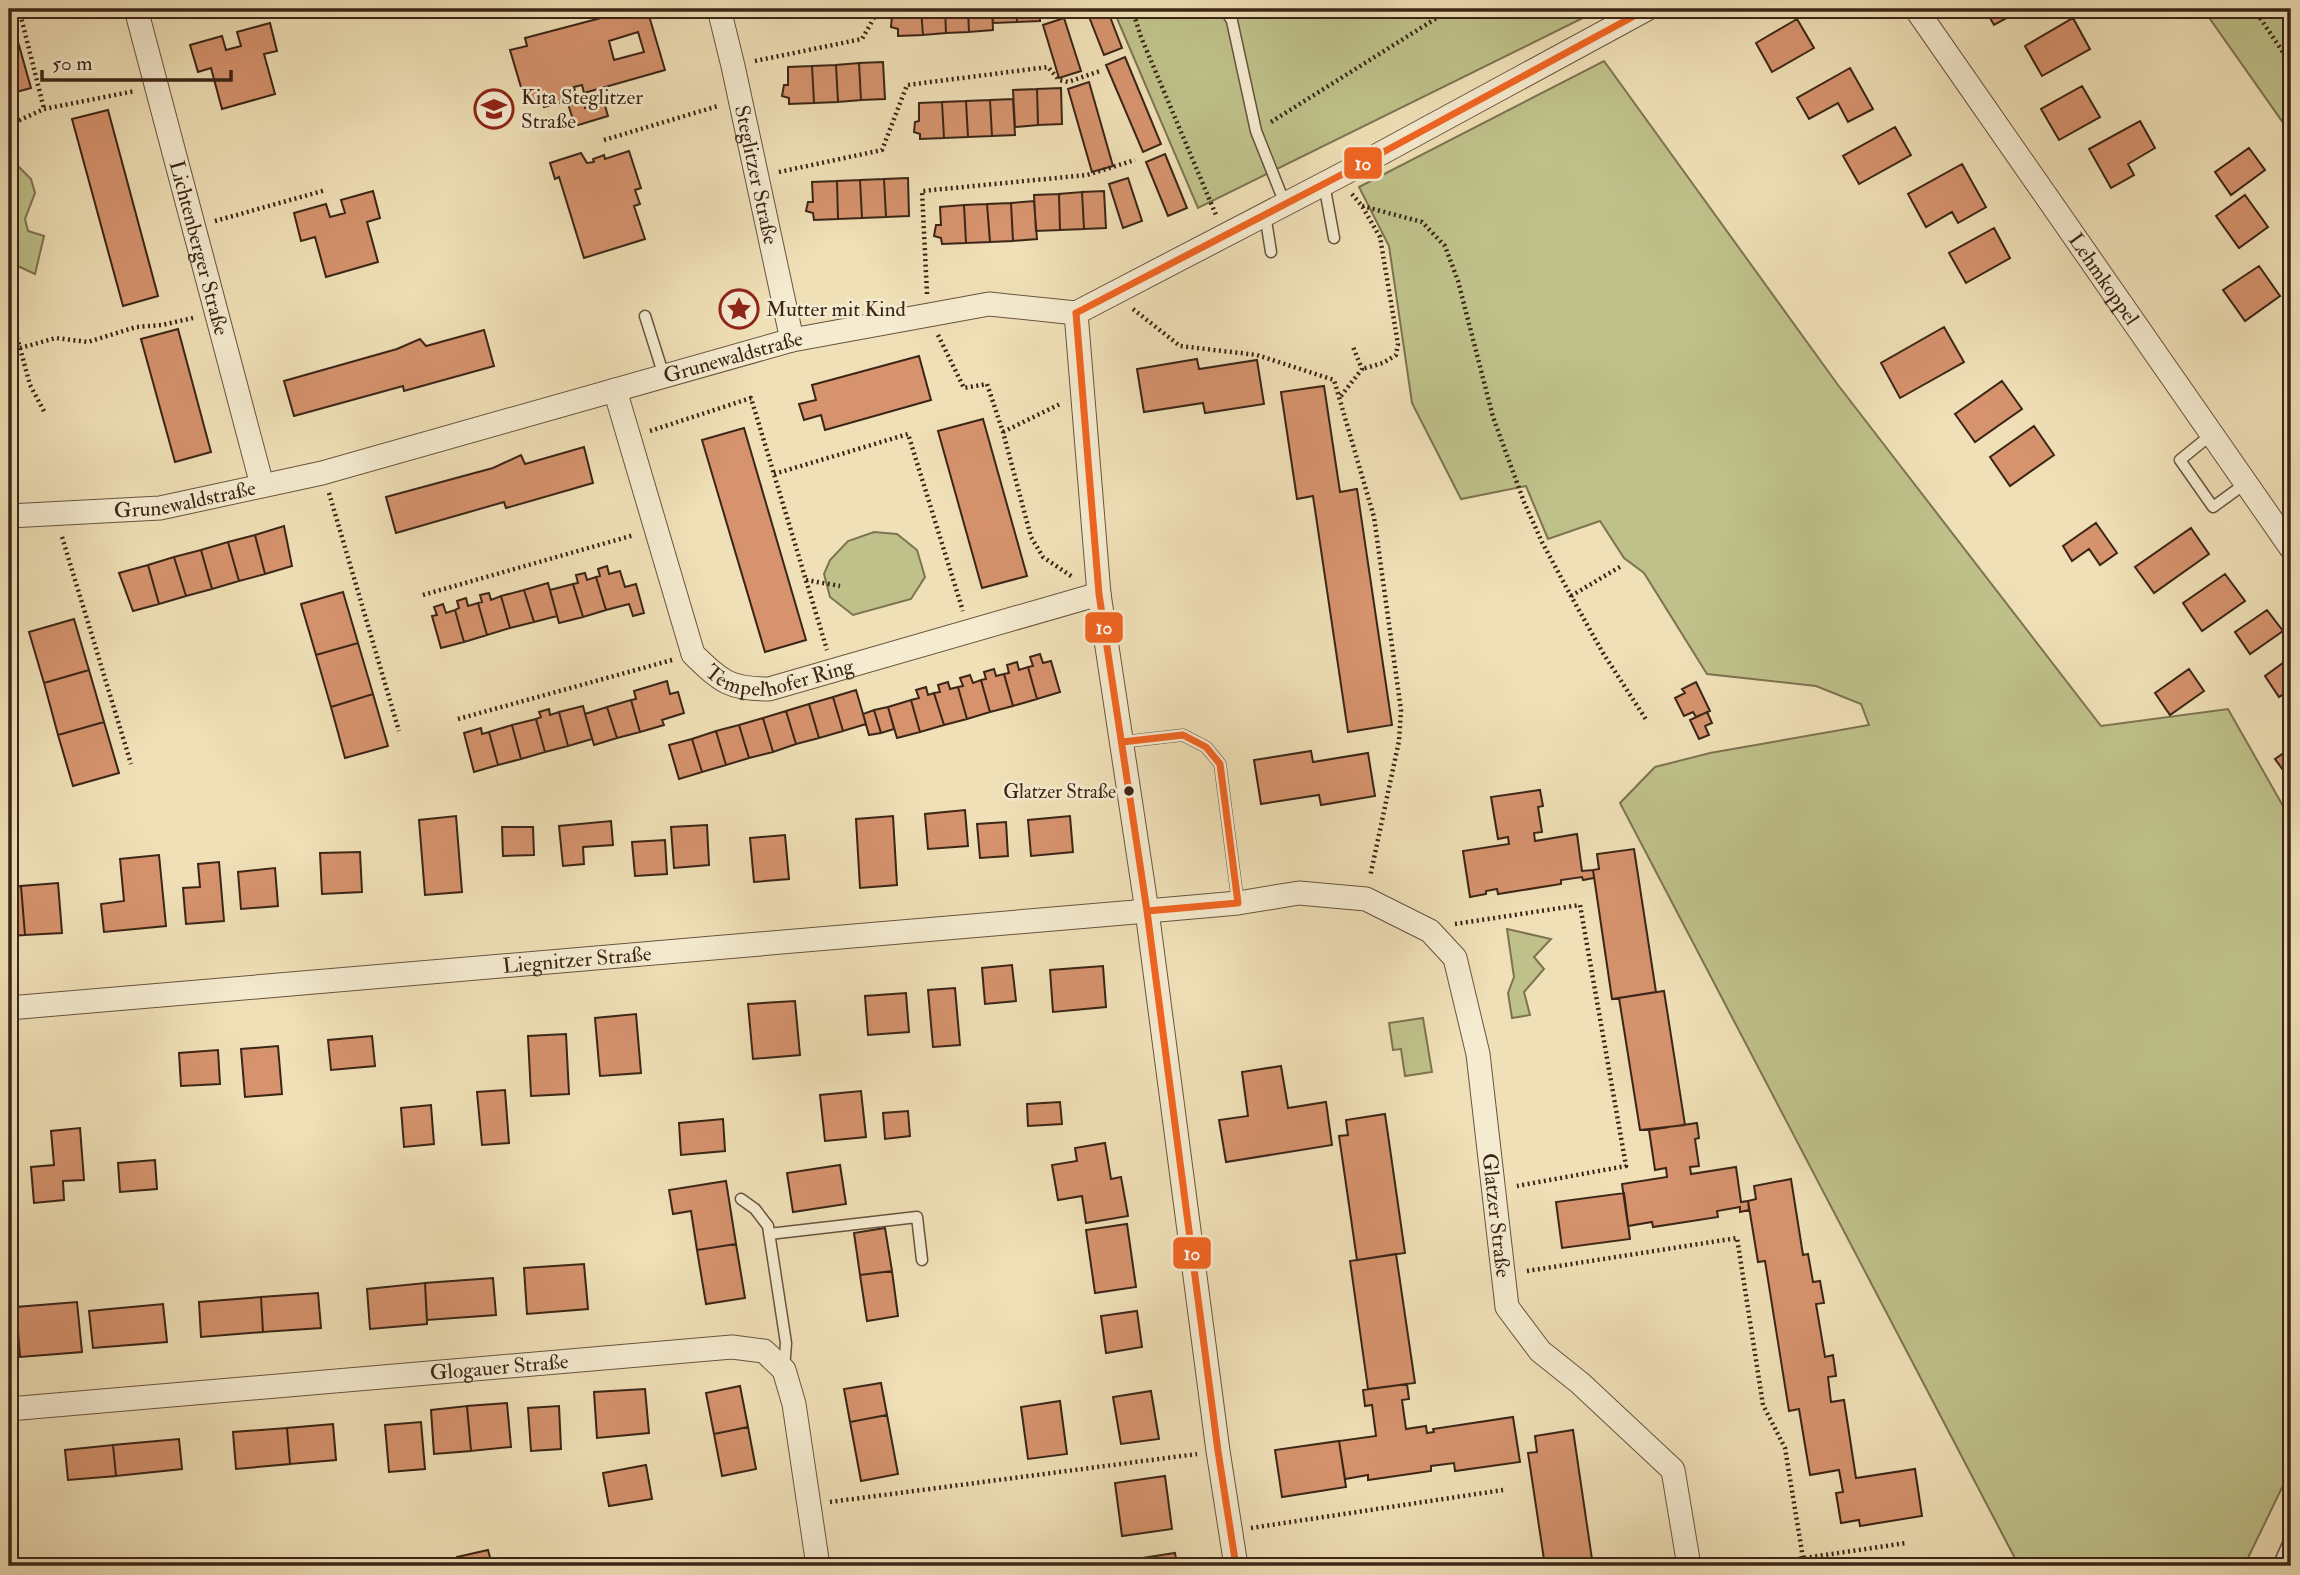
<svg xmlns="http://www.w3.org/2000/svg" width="2300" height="1575" font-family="'IM FELL Double Pica',serif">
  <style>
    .green { fill: #bfc18a; stroke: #7d7350; stroke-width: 2 }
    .building { fill: #d6936e; stroke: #3b2516; stroke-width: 2; fill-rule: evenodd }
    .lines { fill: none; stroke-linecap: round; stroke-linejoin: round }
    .lane-casing { stroke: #68543e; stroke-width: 13 }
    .street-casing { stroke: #68543e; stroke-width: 25 }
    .path { stroke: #3b2516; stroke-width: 4.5; stroke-dasharray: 2 3.5; stroke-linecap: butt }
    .lane { stroke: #f5ebd0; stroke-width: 10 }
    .street { stroke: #f5ebd0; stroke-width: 23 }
    .bus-1-casing { stroke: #f5ebd0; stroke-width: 12 }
    .bus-1 { stroke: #f26522; stroke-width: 7 }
    .bus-dot { fill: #3b2516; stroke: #f5ebd0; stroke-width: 2.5 }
    .labels { text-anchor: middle; stroke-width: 5; stroke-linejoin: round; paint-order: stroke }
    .bus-label { font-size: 19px; fill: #3b2516; stroke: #f5ebd0; text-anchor: end }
    .poi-label { font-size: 21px; fill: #3b2516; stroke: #f5ebd0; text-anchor: start }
    .street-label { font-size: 21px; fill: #3b2516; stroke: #f5ebd0 }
    .line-badge { stroke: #f5ebd0; stroke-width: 2.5 }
    .badge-label { font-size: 19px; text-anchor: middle; font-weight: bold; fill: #fff }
  </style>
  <rect width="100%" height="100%" fill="#f0e0b7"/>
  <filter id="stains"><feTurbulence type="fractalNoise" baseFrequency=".00286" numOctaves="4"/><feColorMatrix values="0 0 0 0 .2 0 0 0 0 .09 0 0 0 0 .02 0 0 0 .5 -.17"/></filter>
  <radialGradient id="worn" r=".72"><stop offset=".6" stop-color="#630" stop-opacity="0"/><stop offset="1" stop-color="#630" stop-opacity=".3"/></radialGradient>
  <path class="green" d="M1113,9H1601L1198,208Z
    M2203,9H2291V134Z
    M1604,61L1838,385L2101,726L2228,709L2291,820V1469L2246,1562L2255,1566H2019L1620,803L1655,767L1710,753L1869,725L1861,704L1816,686L1707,674L1644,573L1624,558L1600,521L1548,539L1526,486L1461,499L1412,403L1389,246L1359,187Z
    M9,157L31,179L35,193L25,219L28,231L44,236L35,274L9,262Z
    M874,532L897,534L917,550L925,577L911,599L853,615L830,597L824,574L830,560L848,541Z
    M1507,929L1551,939L1534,957L1544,969L1524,992L1530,1015L1512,1018L1508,993L1514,977Z
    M1423,1018L1432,1072L1405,1076L1401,1049L1393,1050L1389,1023Z"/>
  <path class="building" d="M635,9H647L665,70L584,93L582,85L574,87L577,98L544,107L542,99L526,104L510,50L527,46L525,38ZM638,32L644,52L614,60L609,41Z
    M897,9H921L923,35L898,36V29L891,27L892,16L897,15Z
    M921,9H945L946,33L923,35Z
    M945,9H968L969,32L946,33Z
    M968,9H992L993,30L969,32Z
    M992,9H1016L1017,22L993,23Z
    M1016,9H1045L1046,11L1040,13V21L1017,22Z
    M1086,9H1107L1122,48L1104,55Z
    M1322,9H1347L1348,10L1340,16L1338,12L1328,18Z
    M1985,9H2023L1994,25Z
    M9,10L31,88L9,94Z
    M1064,18L1081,71L1059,78L1043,25Z
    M2073,18L2090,49L2042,76L2025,46Z
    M1797,19L1814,48L1772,72L1756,43Z
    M270,23L277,51L264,54L275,94L222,109L211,68L198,72L190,45L222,36L226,50L241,46L237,32Z
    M1125,57L1161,144L1143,152L1106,65Z
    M883,62L885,99L861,100L859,63Z
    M859,63L861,100L838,102L836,65Z
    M836,65L838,102L814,103L812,66Z
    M812,66L814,103L789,104V98L782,96L784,85H788V67Z
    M1850,68L1873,109L1848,122L1838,103L1809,119L1797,98Z
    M1089,82L1113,166L1092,172L1068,89Z
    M2082,86L2100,117L2059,140L2041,109Z
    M1061,88L1062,124L1038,125L1037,89Z
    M1037,89L1038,125L1015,127L1013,90Z
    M583,99L585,108L604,102L608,116L575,126L568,104Z
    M1013,99L1015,135L992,136L990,100Z
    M990,100L992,136L968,137L966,101Z
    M966,101L968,137L944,138L942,102Z
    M942,102L944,138L920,139V134L914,132L915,122L919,121V103Z
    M108,110L158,296L123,306L72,119Z
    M2140,121L2155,148L2128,164L2134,175L2111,188L2089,149Z
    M1895,127L1911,155L1859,184L1843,156Z
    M2249,148L2265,170L2231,195L2215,172Z
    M629,151L641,188L635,190L640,204L634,206L645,239L584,258L559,177L555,179L550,163L581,153L587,163L594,162L593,159L604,155L605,159Z
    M1165,154L1187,208L1168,216L1146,162Z
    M1962,164L1986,207L1958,223L1952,212L1926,227L1908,194Z
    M908,178L909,216L886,217L884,179Z
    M1128,178L1142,221L1123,228L1109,184Z
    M884,179L886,217L862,218L860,180Z
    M860,180L862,218L838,219L837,181Z
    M837,181L838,219L814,220L813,213L806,211L808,202H813L812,182Z
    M373,191L380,218L367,222L378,262L326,277L315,237L301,241L294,213L326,204L330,217L345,213L341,200Z
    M1104,191L1106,228L1084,229L1082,192Z
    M1082,192L1084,229L1060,230L1059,194Z
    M1059,194L1060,230L1036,231L1034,195Z
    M2245,195L2268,227L2239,248L2216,216Z
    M1034,201L1037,239L1013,241L1011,203Z
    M1011,203L1013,241L990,242L987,204Z
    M987,204L990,242L966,243L964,205Z
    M964,205L966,243L942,244L941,238L934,236L936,225H941L940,207Z
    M1994,228L2010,258L1966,283L1949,253Z
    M2259,266L2280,296L2245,321L2223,290Z
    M1944,327L1964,362L1900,398L1881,363Z
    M178,329L211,452L175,462L141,339Z
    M484,330L494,366L404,391L403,386L294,416L284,381L397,349L420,339L426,346Z
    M919,356L931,400L825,430L821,415L804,420L799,404L816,400L812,385Z
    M1197,359L1199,369L1257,360L1264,404L1205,413L1203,403L1144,412L1137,369Z
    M2002,381L2022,409L1975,442L1955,414Z
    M1324,386L1340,492L1357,489L1392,725L1348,732L1313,496L1297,499L1281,392Z
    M983,419L1027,576L982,588L938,431Z
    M2034,426L2054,455L2010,486L1990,457Z
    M744,428L806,640L765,652L702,440Z
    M584,447L593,483L506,508L504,502L396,533L386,497L493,468L521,455L525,464Z
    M2096,523L2117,553L2100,565L2089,549L2072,561L2063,546Z
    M284,526L292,566L265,574L255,535Z
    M2191,528L2209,554L2154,593L2135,567Z
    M255,535L265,574L239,581L228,542Z
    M228,542L239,581L212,589L201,550Z
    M201,550L212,589L186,596L174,557Z
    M9,556L14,573L11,574L16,593L9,595Z
    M174,557L186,596L159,604L148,565Z
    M148,565L159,604L133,611L119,573Z
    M607,566L609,574L620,571L625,587L636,584L644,613L633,616L629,604L606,610L596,577L600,576L598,569Z
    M585,573L587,580L596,577L606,610L583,617L573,584L578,583L576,575Z
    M2225,574L2245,601L2202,631L2183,603Z
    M548,583L557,616L534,622L524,590Z
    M573,584L583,617L559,623L550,590Z
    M524,590L534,622L510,628L501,596Z
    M343,592L358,643L316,655L301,604Z
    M489,593L491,600L501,596L510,628L487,635L478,603L482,602L480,595Z
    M466,598L468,606L478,603L487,635L464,642L455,610L459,608L457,601Z
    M443,604L446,613L455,610L464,642L441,648L432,616L437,615L434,607Z
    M2267,610L2283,631L2250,654L2235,632Z
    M74,619L89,670L44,683L29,632Z
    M358,643L373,694L331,707L316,655Z
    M1040,654L1043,663L1051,661L1060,692L1037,699L1028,667L1033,666L1030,657Z
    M2291,657V689L2279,697L2265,676Z
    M1017,662L1019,670L1028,667L1037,699L1013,706L1004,674L1009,673L1007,665Z
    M994,669L996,676L1004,674L1013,706L990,712L981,680L986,679L984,672Z
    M2189,669L2204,691L2170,715L2155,693Z
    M89,670L104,722L58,735L44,683Z
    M970,675L973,683L981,680L990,712L967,719L958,687L963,686L960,678Z
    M667,681L670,694L678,692L684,713L662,720L664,725L640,732L631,700L636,699L634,691Z
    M948,682L950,689L958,687L967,719L944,725L934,693L940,692L938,685Z
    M1696,682L1710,711L1696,717L1693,712L1684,716L1675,698L1685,693L1682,689Z
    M926,687L928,695L934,693L944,725L920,732L911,700L919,698L916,690Z
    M856,690L866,724L843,731L833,697Z
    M373,694L388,746L345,758L331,707Z
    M833,697L843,731L819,738L809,704Z
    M631,700L640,732L617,738L607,707Z
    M911,700L920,732L897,738L888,707Z
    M809,704L819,738L796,744L786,711Z
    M583,706L592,739L568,746L559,712Z
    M607,707L617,738L594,745L585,714Z
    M888,707L894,729L881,733L874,710Z
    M549,709L550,715L559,712L568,746L545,752L536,719L541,717L539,712Z
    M874,710L881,733L869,735L863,714Z
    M786,711L796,744L773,752L763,718Z
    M1707,712L1712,723L1705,726L1709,735L1699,739L1690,720Z
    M763,718L773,752L749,758L739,725Z
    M536,719L545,752L521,759L512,725Z
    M104,722L119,773L73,786L58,735Z
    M512,725L521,759L498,765L489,732Z
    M739,725L749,758L726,765L716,731Z
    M481,728L482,734L489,732L498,765L474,772L464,733Z
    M716,731L726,765L702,772L692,739Z
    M692,739L702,772L679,779L669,745Z
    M2291,748V781L2275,759Z
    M1311,751L1313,762L1368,753L1375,796L1321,805L1319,795L1261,804L1254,760Z
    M1540,790L1543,806L1538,807L1542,832L1534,833L1535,841L1577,834L1582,871L1593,870L1594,878L1583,880L1582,877L1561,880V884L1498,894L1497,889L1486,891V894L1470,897L1463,851L1509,844L1508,837L1498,839L1491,797Z
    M965,810L968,846L928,849L925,814Z
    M456,816L462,892L425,895L419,820Z
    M893,816L897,885L860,888L856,819Z
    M1070,816L1073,852L1031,856L1028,820Z
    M611,821L613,845L583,847L584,864L563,866L559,826Z
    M1006,822L1008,856L980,858L977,824Z
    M707,825L709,865L674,868L671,827Z
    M502,827H533L534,855L503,856Z
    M785,835L789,879L754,882L750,838Z
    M665,840L667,874L635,876L632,842Z
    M1634,849L1656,992L1612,999L1593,870L1599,869L1597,854Z
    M360,852L362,892L322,894L320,853Z
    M159,855L166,926L104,932L101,904L124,901L120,859Z
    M219,862L224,921L186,924L183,888L200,887L198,864Z
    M275,868L278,906L241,909L238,872Z
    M58,883L62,933L25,935L21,886Z
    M21,886L25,935L9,936V887Z
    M1012,965L1016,1001L985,1004L982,968Z
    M1103,966L1106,1007L1053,1012L1050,970Z
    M955,988L960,1045L933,1047L928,990Z
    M1664,991L1685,1125L1640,1130L1619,998Z
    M906,993L909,1032L868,1035L865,996Z
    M795,1001L800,1055L753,1059L748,1004Z
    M636,1014L641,1073L600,1076L595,1018Z
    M566,1034L569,1094L531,1096L528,1036Z
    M372,1036L375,1066L331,1070L328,1040Z
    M278,1046L282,1094L245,1097L241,1049Z
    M218,1050L220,1084L181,1086L179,1053Z
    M1281,1066L1288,1108L1326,1102L1332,1145L1226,1162L1219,1120L1248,1116L1242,1072Z
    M505,1090L509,1143L482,1145L477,1092Z
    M861,1091L866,1137L825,1141L820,1095Z
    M1060,1102L1062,1124L1028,1126L1027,1104Z
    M431,1105L434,1144L404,1147L401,1108Z
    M908,1111L910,1136L885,1139L883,1113Z
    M1385,1114L1405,1253L1357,1260L1339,1136L1348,1135L1346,1120Z
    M723,1119L725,1151L681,1155L679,1123Z
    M1697,1123L1699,1138L1695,1139L1699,1166L1690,1167L1691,1174L1736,1167L1741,1202L1748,1201L1749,1210L1740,1212V1207L1717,1211L1718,1217L1653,1227L1652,1222L1628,1226L1622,1184L1667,1177L1666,1168L1655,1170L1649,1130Z
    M80,1128L84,1180L63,1181L64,1200L34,1203L31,1167L54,1165L51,1131Z
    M1105,1143L1111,1179L1121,1177L1128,1216L1086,1223L1082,1196L1058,1200L1052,1165L1077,1161L1075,1148Z
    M155,1160L157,1189L120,1192L118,1163Z
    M840,1165L846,1204L793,1212L787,1173Z
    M1791,1179L1803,1255L1808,1254L1813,1282L1820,1281L1824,1303L1816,1304L1825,1357L1833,1355L1836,1376L1828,1377L1831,1402L1844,1400L1856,1478L1915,1469L1922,1516L1860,1526L1859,1520L1841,1523L1836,1493L1843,1492L1839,1470L1810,1475L1799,1409L1789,1411L1765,1261L1758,1262L1748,1201L1756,1199L1754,1186Z
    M726,1181L736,1244L697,1250L691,1211L673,1214L669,1190Z
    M1624,1193L1630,1239L1562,1248L1556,1202Z
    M1127,1224L1136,1287L1095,1293L1086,1230Z
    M885,1228L892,1271L860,1275L854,1233Z
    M736,1244L745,1298L706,1304L697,1250Z
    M1396,1254L1415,1383L1368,1389L1350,1261Z
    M584,1264L588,1309L527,1314L524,1268Z
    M892,1271L898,1316L867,1321L860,1275Z
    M493,1278L496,1315L427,1320L425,1283Z
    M425,1283L427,1324L370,1329L367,1289Z
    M318,1293L321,1328L263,1332L261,1297Z
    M261,1297L263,1332L201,1337L199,1302Z
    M77,1302L82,1352L20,1357L16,1307Z
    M163,1304L167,1342L93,1348L89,1311Z
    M1137,1311L1142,1347L1106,1353L1101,1316Z
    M881,1383L887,1415L850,1422L844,1389Z
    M1407,1384L1409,1399L1402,1400L1406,1429L1426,1426L1427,1433L1434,1432L1433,1429L1513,1417L1520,1462L1455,1471L1454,1463L1431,1466V1471L1368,1480V1475L1345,1479L1339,1441L1376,1436L1372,1405L1365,1406L1363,1390Z
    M740,1386L748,1427L714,1434L706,1393Z
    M645,1389L649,1433L597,1438L594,1392Z
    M1151,1391L1159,1439L1121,1444L1113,1397Z
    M1060,1401L1067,1454L1028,1459L1021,1407Z
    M507,1403L511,1447L471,1451L467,1406Z
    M467,1406L471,1451L434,1454L431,1410Z
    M559,1406L561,1449L531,1451L528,1408Z
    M887,1415L898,1474L861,1481L850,1422Z
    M421,1422L425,1469L389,1472L385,1425Z
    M333,1424L336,1460L290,1464L287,1428Z
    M748,1427L756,1469L722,1476L714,1434Z
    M287,1428L290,1464L236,1469L233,1432Z
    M1573,1430L1593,1566H1545L1528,1453L1537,1452L1535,1436Z
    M179,1439L182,1469L116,1476L113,1445Z
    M1339,1441L1346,1487L1282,1497L1275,1450Z
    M113,1445L116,1476L68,1480L65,1450Z
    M646,1465L652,1499L609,1506L603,1473Z
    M1165,1476L1172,1529L1122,1536L1115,1483Z
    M488,1550L491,1561L503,1559L504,1566H459L457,1557Z
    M1175,1553L1177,1566H1130L1129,1560Z"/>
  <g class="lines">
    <g class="lane-casing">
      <path id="lane" d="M1225,9L1232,21L1256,131L1285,204
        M1324,184L1334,238
        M1265,214L1271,252
        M645,316L664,376
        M2212,434L2180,460L2213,507L2246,483
        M1122,742L1183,735L1206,747L1220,764L1238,903
        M741,1199L755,1209L768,1226L786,1343L784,1369
        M769,1234L917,1217L922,1260
        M2278,1566L2291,1537"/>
    </g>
    <g class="street-casing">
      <g id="street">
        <path id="s1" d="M136,9L262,485"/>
        <path id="s2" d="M719,9L733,66L792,340"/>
        <path id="s3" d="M1916,9L2291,548"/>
        <path d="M1076,313L1099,594L1147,911L1218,1451L1236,1566"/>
        <path id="s4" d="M615,390L693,654C721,681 728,689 769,689L1099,594"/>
        <path id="s5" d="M9,516L160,508L322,473L792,340L989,304L1076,313L1341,175L1647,9"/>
        <path id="s6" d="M9,1008L1147,911L1238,903L1299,893L1366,899L1430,931L1455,958L1478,1054L1507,1307L1540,1351L1580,1383L1673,1470L1689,1566"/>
        <path id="s7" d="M9,1409L732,1347L764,1351L784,1370L794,1404L818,1566"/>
      </g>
    </g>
    <path class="path" d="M19,9L44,109
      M1132,9L1141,37L1216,215
      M2254,9L2291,64
      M755,61L862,39L879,9
      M1271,122L1451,9
      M9,125L44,109L135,91
      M604,140L718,106
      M779,172L882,150L907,85L1048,67L1059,80L1068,82L1100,71
      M1352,194L1362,206L1380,237L1398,344L1396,355L1383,363L1362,369
      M1362,206L1422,222L1445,246L1458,281L1493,417L1524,502L1542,542L1571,596L1603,653L1647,721
      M215,221L326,190
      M927,294L922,191L1087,175L1135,160
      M1133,309L1180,346L1257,355L1334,380L1374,517L1401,710L1399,741L1370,877
      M9,311L20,348L56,338L88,342L136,327L162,325L193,318
      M938,335L964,388L987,384L1003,432L1031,537L1043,557L1074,578
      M20,348L30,385L45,413
      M1341,396L1362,369L1353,347
      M650,431L751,398L827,650
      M1003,432L1062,403
      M774,474L908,434L963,611
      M329,493L399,731
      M62,537L131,764
      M806,580L840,586
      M423,595L634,535
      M1571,596L1623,565
      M458,719L672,660
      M1455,924L1580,905L1626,1166L1517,1186
      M1527,1271L1737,1238L1763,1405L1785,1448L1803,1558
      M830,1502L1197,1454
      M1251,1528L1503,1490
      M1750,1566L1906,1543"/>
    <use href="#lane" class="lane"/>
    <use href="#street" class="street"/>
    <g class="bus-1-casing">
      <path id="bus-1" d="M1076,313L1099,594L1147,911L1218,1451L1236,1566
        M1076,313L1341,175L1647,9
        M1122,742L1183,735L1206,747L1220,764L1238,903L1147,911"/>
    </g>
    <use href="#bus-1" class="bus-1"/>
  </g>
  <defs>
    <g id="school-ring" transform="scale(2.0125)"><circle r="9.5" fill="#f5ebd0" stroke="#8f2418" stroke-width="1.5"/><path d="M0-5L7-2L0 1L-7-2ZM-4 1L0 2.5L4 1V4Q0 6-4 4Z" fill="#8f2418"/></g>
    <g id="sight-ring" transform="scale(2.0125)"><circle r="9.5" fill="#f5ebd0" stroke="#8f2418" stroke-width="1.5"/><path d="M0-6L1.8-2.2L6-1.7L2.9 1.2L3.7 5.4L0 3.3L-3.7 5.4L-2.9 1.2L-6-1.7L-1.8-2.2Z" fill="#8f2418"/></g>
  </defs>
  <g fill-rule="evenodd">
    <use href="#school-ring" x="494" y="109"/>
    <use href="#sight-ring" x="739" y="309"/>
  </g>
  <circle class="bus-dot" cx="1129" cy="791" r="6"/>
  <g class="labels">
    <g class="bus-label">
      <text x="1116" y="798">Glatzer Straße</text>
    </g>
    <g class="poi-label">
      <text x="521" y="104">Kita Steglitzer<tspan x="521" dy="24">Straße</tspan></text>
      <text x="766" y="316">Mutter mit Kind</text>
    </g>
    <g class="street-label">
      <text dy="7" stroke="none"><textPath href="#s2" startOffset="170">Steglitzer Straße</textPath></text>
      <text dy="7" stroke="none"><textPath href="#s1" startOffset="247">Lichtenberger Straße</textPath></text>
      <text dy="7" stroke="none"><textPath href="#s3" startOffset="329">Lehmkoppel</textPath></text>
      <text dy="7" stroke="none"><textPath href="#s5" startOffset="744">Grunewaldstraße</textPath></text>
      <text dy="7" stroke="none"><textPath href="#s5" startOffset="177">Grunewaldstraße</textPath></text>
      <text dy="7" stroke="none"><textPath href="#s4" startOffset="373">Tempelhofer Ring</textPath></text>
      <text dy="7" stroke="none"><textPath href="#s6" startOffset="570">Liegnitzer Straße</textPath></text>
      <text dy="7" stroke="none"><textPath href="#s6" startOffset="1732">Glatzer Straße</textPath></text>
      <text dy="7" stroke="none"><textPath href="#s7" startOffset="492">Glogauer Straße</textPath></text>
    </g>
  </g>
  <g class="line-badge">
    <rect x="1343" y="146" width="40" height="34" rx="7" fill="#f26522"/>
    <rect x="1084" y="611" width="40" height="33" rx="7" fill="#f26522"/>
    <rect x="1172" y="1236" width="40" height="34" rx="7" fill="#f26522"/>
  </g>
  <g class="badge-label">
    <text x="1363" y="170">10</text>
    <text x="1104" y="634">10</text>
    <text x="1192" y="1260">10</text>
  </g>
  <rect width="2300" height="1575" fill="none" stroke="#f0e0b7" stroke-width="35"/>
  <rect x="10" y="10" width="2279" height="1554" fill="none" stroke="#3b2516" stroke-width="3.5"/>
  <rect x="18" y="18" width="2265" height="1540" fill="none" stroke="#3b2516" stroke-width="2"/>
  <path d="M42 70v10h189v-10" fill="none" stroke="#3b2516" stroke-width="3.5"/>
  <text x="52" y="70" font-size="21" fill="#3b2516" stroke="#f5ebd0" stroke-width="5" paint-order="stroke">50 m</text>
  <rect width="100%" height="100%" filter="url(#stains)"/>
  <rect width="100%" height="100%" fill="url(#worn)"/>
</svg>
